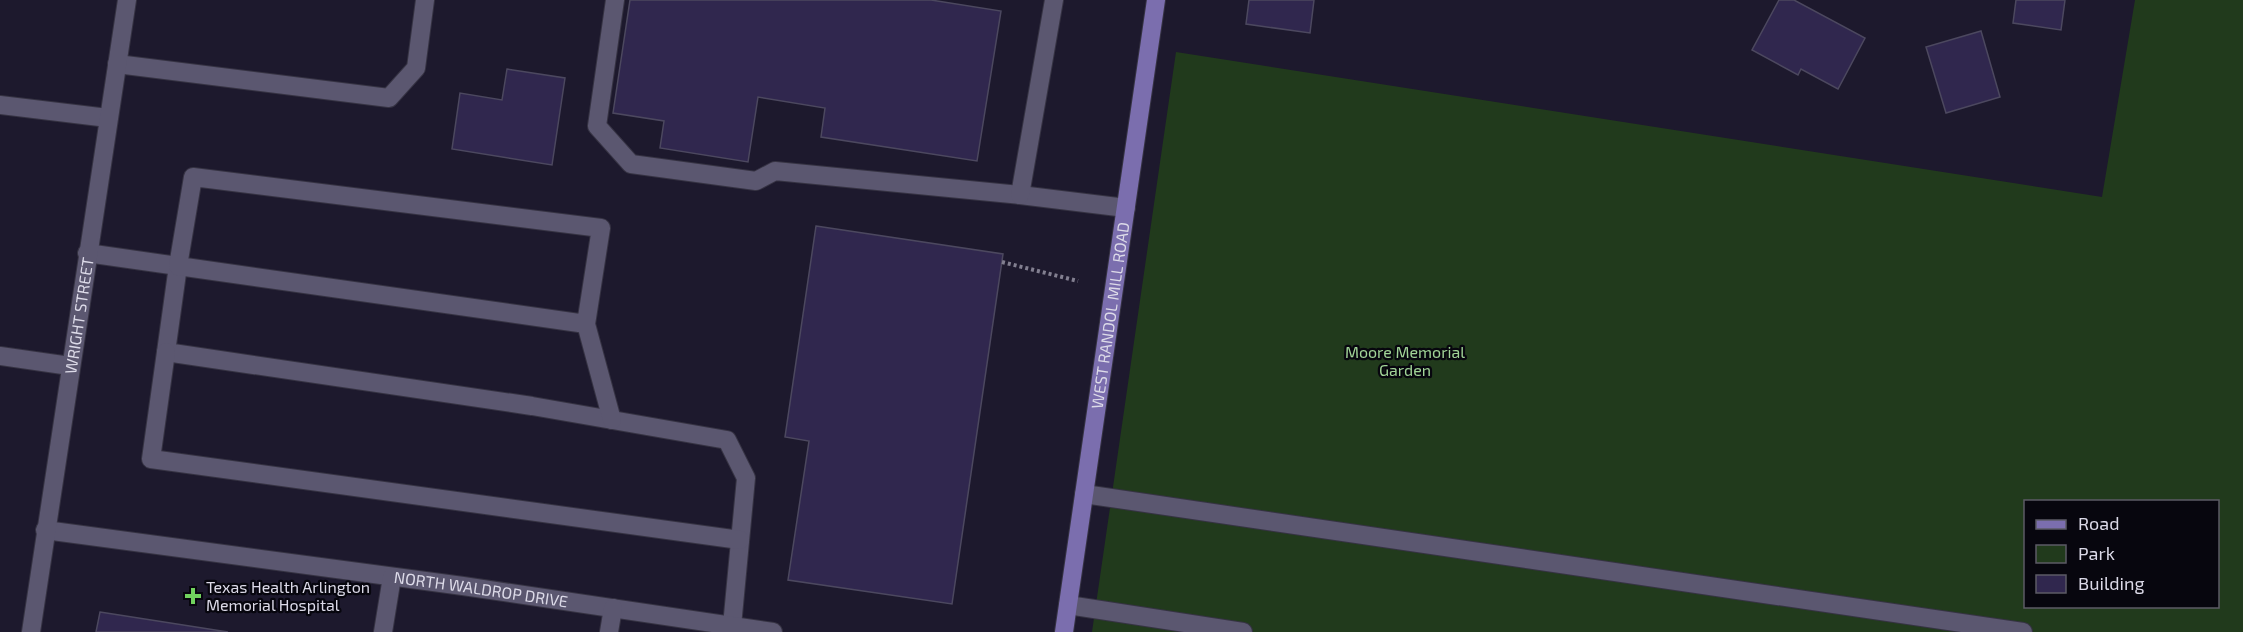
<svg xmlns="http://www.w3.org/2000/svg" width="2243" height="632" font-family="'Exo 2',sans-serif">
  <style>
    .green { fill: #213a1c; fill-rule: evenodd }
    .building { fill: #30274e; stroke: #4c485f; stroke-width: 1.5 }
    .lines { fill: none; stroke-linecap: round; stroke-linejoin: round }
    .minor-casing { stroke: #363343; stroke-width: 20 }
    .major-casing { stroke: #363343; stroke-width: 20 }
    .path { stroke: #827f90; stroke-width: 4; stroke-dasharray: 3 3; stroke-linecap: butt }
    .minor { stroke: #5b5770; stroke-width: 18 }
    .major { stroke: #7b6eae; stroke-width: 18 }
    .poi-dot { fill: #71d35e; stroke: #07060e; stroke-width: 2 }
    .labels { text-anchor: middle; stroke-width: 4.5; stroke-linejoin: round; paint-order: stroke }
    .street-label { font-size: 16px; fill: #dcdae8; stroke: #07060e }
    .park-label { font-size: 16px; fill: #a1d497; stroke: #07060e }
    .poi-label { font-size: 16px; fill: #dcdae8; stroke: #07060e; text-anchor: start }
  </style>
  <rect width="100%" height="100%" fill="#1d192d"/>
  <path class="green" d="M2135,0H2243V632H1092L1176,52L2102,197ZM2026,502H2218V606H2026Z"/>
  <path class="building" d="M630,0H931L1001,11L977,161L821,137L825,108L758,97L748,162L660,148L664,121L613,113Z
    M1249,0H1314L1310,33L1246,24Z
    M1779,0H1794L1865,38L1838,89L1801,69L1798,75L1752,50Z
    M2016,0H2065L2061,30L2013,23Z
    M1981,31L2000,97L1946,113L1926,47Z
    M507,69L565,78L552,165L452,149L460,93L502,100Z
    M816,226L1003,254L952,604L788,580L809,441L785,437Z
    M100,612L228,632H96Z"/>
  <g class="lines">
    <g class="minor-casing">
      <g id="minor">
        <path d="M615,0L597,126L631,164L756,181L775,171L1020,195L1126,208"/>
        <path d="M117,64L389,98L416,68L425,0"/>
        <path d="M0,105L108,118"/>
        <path d="M1020,195L1054,0"/>
        <path d="M87,253L178,266L166,352L532,406L727,440L746,478L732,626"/>
        <path d="M586,324L178,266L193,177L601,228L586,324L612,420"/>
        <path d="M166,352L151,459L740,540"/>
        <path d="M0,356L70,366"/>
        <path d="M1084,494L2023,632"/>
        <path id="s1" d="M45,530L463,586L773,632"/>
        <path d="M1068,605L1243,632"/>
        <path id="s2" d="M31,632L127,0"/>
        <path d="M383,632L392,577"/>
        <path d="M609,632L613,608"/>
      </g>
    </g>
    <g class="major-casing">
      <g id="major">
        <path id="s3" d="M1064,632L1156,0"/>
      </g>
    </g>
    <path class="path" d="M1002,262L1078,281"/>
    <use href="#minor" class="minor"/>
    <use href="#major" class="major"/>
  </g>
  <path class="poi-dot" d="M190 587h6v6h6v6h-6v6h-6v-6h-6v-6h6z"/>
  <g class="labels">
    <g class="street-label">
      <text dy="6" stroke="none"><textPath href="#s2" startOffset="320">WRIGHT STREET</textPath></text>
      <text dy="6" stroke="none"><textPath href="#s3" startOffset="320">WEST RANDOL MILL ROAD</textPath></text>
      <text dy="6" stroke="none"><textPath href="#s1" startOffset="440">NORTH WALDROP DRIVE</textPath></text>
    </g>
    <g class="park-label">
      <text x="1405" y="358">Moore Memorial<tspan x="1405" dy="18">Garden</tspan></text>
    </g>
    <g class="poi-label">
      <text x="206" y="593">Texas Health Arlington<tspan x="206" dy="18">Memorial Hospital</tspan></text>
    </g>
  </g>
  <rect x="2024" y="500" width="195" height="108" fill="#07060e" stroke="#5c5b65" stroke-width="1.5"/>
  <rect x="2036" y="520" width="30" height="9" fill="#7b6eae" stroke="#5c5b65" stroke-width="1.5"/>
  <text x="2078" y="530" font-size="18" fill="#dcdae8">Road</text>
  <rect x="2036" y="545" width="30" height="18" fill="#213a1c" stroke="#5c5b65" stroke-width="1.5"/>
  <text x="2078" y="560" font-size="18" fill="#dcdae8">Park</text>
  <rect x="2036" y="575" width="30" height="18" fill="#30274e" stroke="#5c5b65" stroke-width="1.5"/>
  <text x="2078" y="590" font-size="18" fill="#dcdae8">Building</text>
</svg>
